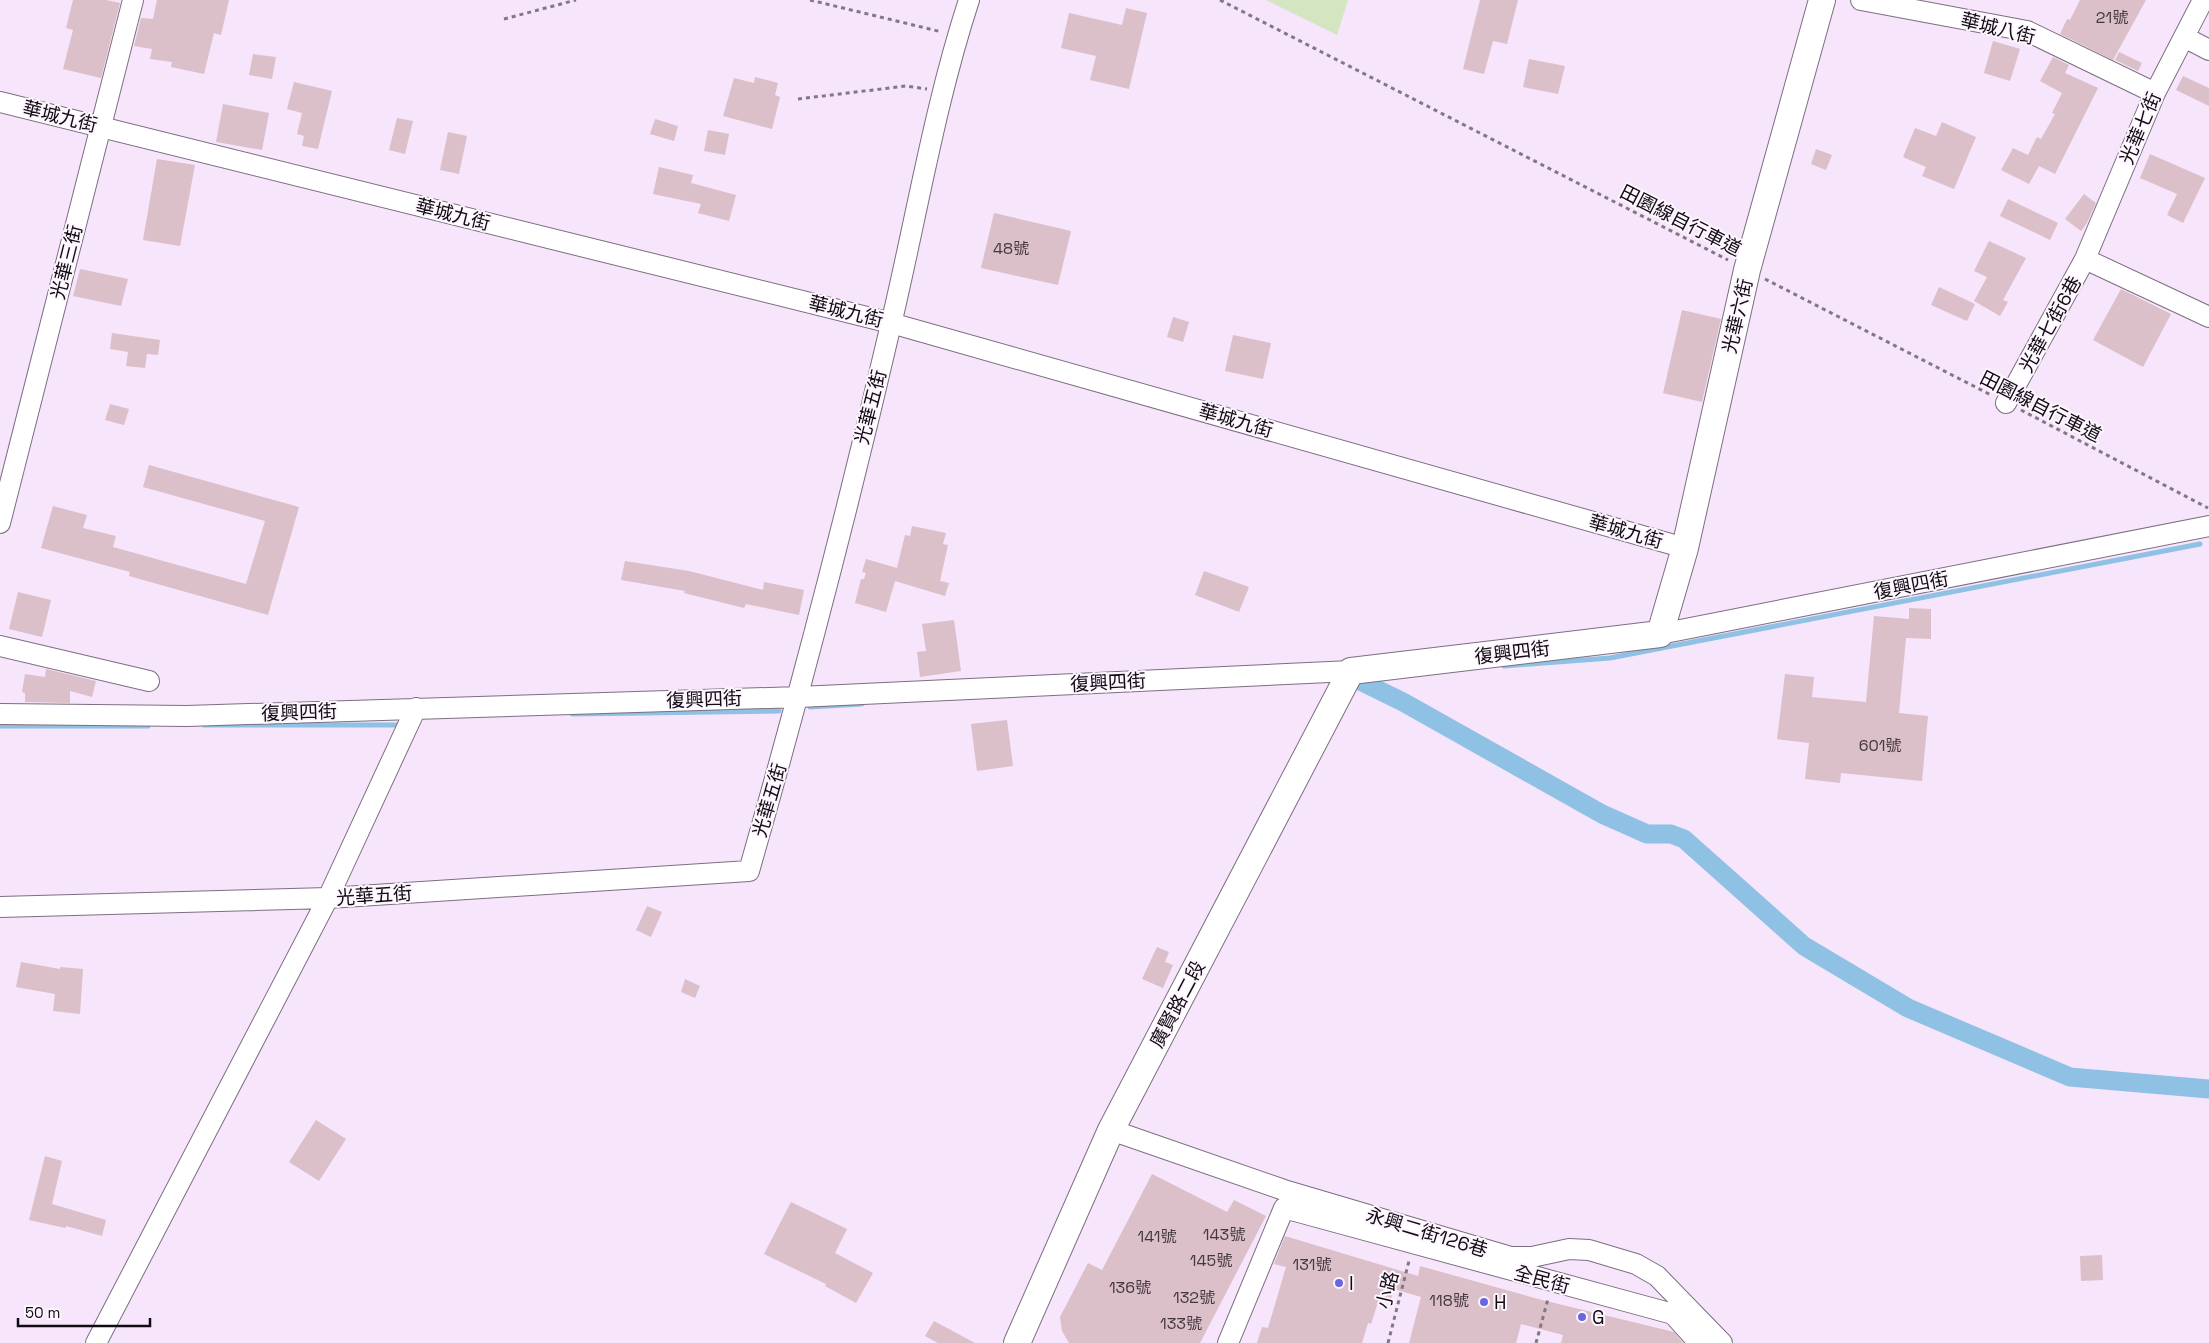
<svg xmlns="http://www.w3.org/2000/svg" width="2209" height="1343" font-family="'Space Grotesk','Noto Sans TC',sans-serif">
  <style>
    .green { fill: #d4e5c2 }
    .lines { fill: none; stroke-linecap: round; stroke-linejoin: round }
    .stream { stroke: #8ec1e4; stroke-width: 5 }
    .canal { stroke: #8ec1e4; stroke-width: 19 }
    .building { fill: #dbbfc9 }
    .minor-casing { stroke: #7d6e81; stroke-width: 22 }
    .tertiary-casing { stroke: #7d6e81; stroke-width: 28 }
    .path { stroke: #837786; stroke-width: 3; stroke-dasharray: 4 4; stroke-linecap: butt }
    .minor { stroke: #fff; stroke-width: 20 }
    .tertiary { stroke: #fff; stroke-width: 26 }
    .poi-dot { fill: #6867e0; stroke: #fdf6ff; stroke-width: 2 }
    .labels { text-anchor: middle; stroke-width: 4; stroke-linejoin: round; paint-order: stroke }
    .number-label { font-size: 16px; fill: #443840 }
    .street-label { font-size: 19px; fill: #110b12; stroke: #fdf6ff }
    .poi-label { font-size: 19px; fill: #110b12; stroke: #fdf6ff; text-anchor: start }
  </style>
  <rect width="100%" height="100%" fill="#f6e5fb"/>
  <path class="green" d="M1266,0H1348L1337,35Z"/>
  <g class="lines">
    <path class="stream" d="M1504,666L1610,658L2200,544
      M810,707L862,704
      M572,714L779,711
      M204,725H401
      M0,726H148"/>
    <path class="canal" d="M1350,676L1403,702L1602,814L1647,834H1671L1684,839L1804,946L1908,1008L2070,1077L2209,1089"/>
  </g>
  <path class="building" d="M73,0H106L120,3L101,78L63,69L73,30L66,28Z
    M157,0H229L221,35L214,33L204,74L171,67L172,62L150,59L152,49L134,46L141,18L153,19Z
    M1480,0H1518L1507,44L1493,41L1484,74L1463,69Z
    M2080,0H2146L2113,60L2060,34L2067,19L2070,20Z
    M1126,8L1147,13L1129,89L1090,80L1096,56L1061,48L1069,13L1122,25Z
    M1993,41L2020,49L2010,81L1984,73Z
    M2119,52L2142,63L2138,71L2115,60Z
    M253,54L276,57L272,79L249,75Z
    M2053,57L2069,65L2065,73L2098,88L2055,174L2039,166L2029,184L2001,170L2013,148L2028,155L2037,137L2041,139L2055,114L2052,113L2062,93L2040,81Z
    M1529,59L1565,66L1558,94L1523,87Z
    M2183,76L2209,88V106L2176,90Z
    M755,77L778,83L775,95L780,97L772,129L723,116L734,78L754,83Z
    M294,82L332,91L318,149L302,146L304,136L297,134L302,113L287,109Z
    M223,104L269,113L262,150L216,142Z
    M397,118L413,121L405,154L389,150Z
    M655,119L678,126L674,141L650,134Z
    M1942,122L1976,137L1954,189L1922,176L1926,167L1903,157L1915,128L1936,136Z
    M708,130L729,134L725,155L704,151Z
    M448,132L467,136L459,174L440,170Z
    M1816,149L1832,155L1826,170L1811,164Z
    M2150,154L2205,178L2183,223L2167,215L2177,194L2140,178Z
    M157,159L195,165L180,246L143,240Z
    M659,167L693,175L691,183L736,195L729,221L698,213L701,204L653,194Z
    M2084,194L2096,203L2087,223L2081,231L2065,219Z
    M2008,199L2058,223L2050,240L2000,216Z
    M994,213L1071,231L1058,285L981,268Z
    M1989,241L2026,258L2003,300L2008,302L2000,316L1974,301L1987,277L1974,271Z
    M80,269L128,279L121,306L73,296Z
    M1939,287L1975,304L1967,321L1931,305Z
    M2121,289L2171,314L2143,367L2093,340Z
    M1682,310L1721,319L1702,402L1663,393Z
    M1173,317L1189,322L1183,342L1167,337Z
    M112,333L160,340L158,355L147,354L145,368L126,366L128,352L110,349Z
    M1233,335L1271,343L1263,379L1225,371Z
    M110,404L129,409L124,425L105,420Z
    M149,465L299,507L268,615L129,576L130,572L41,548L53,506L87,515L83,528L116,536L113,547L246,584L265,521L143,487Z
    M912,526L946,533L943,544L948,545L940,581L949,583L945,596L895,581L886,612L855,603L861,579H864L866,573L862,572L866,559L897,568L905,535L910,536Z
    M625,561L689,571L763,590L764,582L804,590L799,615L746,604L744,608L684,593L685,591L621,580Z
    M1204,571L1249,587L1239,612L1195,595Z
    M18,592L51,600L42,637L9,629Z
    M1909,608L1931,609V639L1906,638L1899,713L1928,716L1922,781L1841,773L1840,783L1805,779L1809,743L1777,739L1785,674L1814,677L1812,697L1866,702L1874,616L1909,619Z
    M954,620L961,671L920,677L917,652L926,651L922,624Z
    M46,669L96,681L92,697L70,691V703L25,702V693L22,692L25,674L45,677Z
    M1007,720L1013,766L977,771L971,724Z
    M647,906L662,912L651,937L636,930Z
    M1157,947L1169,952L1165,962L1173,965L1163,988L1142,979Z
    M21,962L60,969V967L83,969L80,1014L53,1011L55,994L16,987Z
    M685,979L700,986L695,998L681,992Z
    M316,1120L346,1139L319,1181L289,1162Z
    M45,1156L62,1161L52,1204L106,1220L102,1236L66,1226L65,1228L29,1220Z
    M1152,1174L1227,1212L1234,1200L1266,1216L1200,1343H1069L1062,1331L1060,1317L1088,1263L1102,1270Z
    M791,1202L847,1229L835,1253L873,1273L856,1303L825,1286L826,1284L764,1254Z
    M1285,1236L1418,1276L1420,1266L1542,1300L1674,1332L1683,1343H1561L1563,1335L1521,1324L1516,1343H1409L1421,1297L1394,1289L1391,1299L1380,1296L1371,1324L1368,1323L1362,1343H1257L1262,1327L1268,1328L1286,1267L1274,1264Z
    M2102,1255L2103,1280L2081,1281L2080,1256Z
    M934,1321L975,1343H938L925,1336Z"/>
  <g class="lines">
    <g class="minor-casing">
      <path id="minor" d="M1861,0L2027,31L2155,93
        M2184,37L2209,50
        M0,102L891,323L1685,548
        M2085,259L2155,93L2203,0
        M2006,403L2085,259L2209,317
        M0,523L133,0
        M1660,634L2209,526
        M0,646L149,681
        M0,714L187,716L799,697L1351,671
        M0,907L328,898L749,871C801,689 849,505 892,320C917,214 935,104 969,0
        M1111,1130L1284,1190L1511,1257H1532L1569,1249L1589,1250L1636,1264L1657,1276L1722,1343
        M96,1343L328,898L416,708
        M1228,1343L1284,1208L1673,1314L1699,1343"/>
    </g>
    <g class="tertiary-casing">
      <path id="tertiary" d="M1017,1343L1111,1130L1351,671L1660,634L1685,548L1747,270L1822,0"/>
    </g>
    <path class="path" d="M810,0L942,32
      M1220,0L1728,260
      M504,19L576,0
      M798,99L906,86L927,89
      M1765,279L1991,395
      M2021,410L2208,508
      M1388,1343L1409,1261
      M1536,1343L1548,1299"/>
    <use href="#minor" class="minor"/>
    <use href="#tertiary" class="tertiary"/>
  </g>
  <g class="poi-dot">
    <circle cx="1339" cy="1283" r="5"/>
    <circle cx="1484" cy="1302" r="5"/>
    <circle cx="1582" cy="1317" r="5"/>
  </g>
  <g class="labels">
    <g class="number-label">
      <text x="2112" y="23">21號</text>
      <text x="1011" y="254">48號</text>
      <text x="1880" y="751">601號</text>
      <text x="1224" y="1240">143號</text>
      <text x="1157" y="1242">141號</text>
      <text x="1211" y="1266">145號</text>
      <text x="1312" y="1270">131號</text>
      <text x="1130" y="1293">136號</text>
      <text x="1194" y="1303">132號</text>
      <text x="1449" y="1306">118號</text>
      <text x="1181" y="1329">133號</text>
    </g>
    <g class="street-label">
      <text transform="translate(1998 28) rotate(14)" y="7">華城八街</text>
      <text transform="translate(60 116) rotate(14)" y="7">華城九街</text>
      <text transform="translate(2140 128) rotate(-67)" y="7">光華七街</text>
      <text transform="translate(453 214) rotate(14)" y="7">華城九街</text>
      <text transform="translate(1681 220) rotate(27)" y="7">田園線自行車道</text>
      <text transform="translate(66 262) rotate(-76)" y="7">光華三街</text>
      <text transform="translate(846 311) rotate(14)" y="7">華城九街</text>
      <text transform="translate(1737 316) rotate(-77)" y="7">光華六街</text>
      <text transform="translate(2050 324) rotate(-61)" y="7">光華七街6巷</text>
      <text transform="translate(2041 406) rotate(27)" y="7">田園線自行車道</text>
      <text transform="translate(870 407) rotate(-76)" y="7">光華五街</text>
      <text transform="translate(1236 420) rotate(16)" y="7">華城九街</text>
      <text transform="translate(1626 531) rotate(16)" y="7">華城九街</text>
      <text transform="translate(1911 585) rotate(-11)" y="7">復興四街</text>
      <text transform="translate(1512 652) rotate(-7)" y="7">復興四街</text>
      <text transform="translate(1108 682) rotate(-3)" y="7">復興四街</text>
      <text transform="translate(704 699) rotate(-2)" y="7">復興四街</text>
      <text transform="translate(299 712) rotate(-2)" y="7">復興四街</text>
      <text transform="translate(769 800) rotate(-74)" y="7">光華五街</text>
      <text transform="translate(374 895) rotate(-4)" y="7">光華五街</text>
      <text transform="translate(1177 1004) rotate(-62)" y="7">廣賢路二段</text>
      <text transform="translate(1427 1232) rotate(17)" y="7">永興二街126巷</text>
      <text transform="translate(1542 1279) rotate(15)" y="7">全民街</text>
      <text transform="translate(1387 1290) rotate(-76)" y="7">小路</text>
    </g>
    <g class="poi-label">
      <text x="1349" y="1290">I</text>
      <text x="1494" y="1309">H</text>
      <text x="1592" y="1324">G</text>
    </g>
  </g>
  <path d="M18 1318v8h132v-8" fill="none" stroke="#110b12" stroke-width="2.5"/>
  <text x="25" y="1318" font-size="15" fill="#110b12" stroke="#fdf6ff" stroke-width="4" paint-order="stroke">50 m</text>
</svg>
